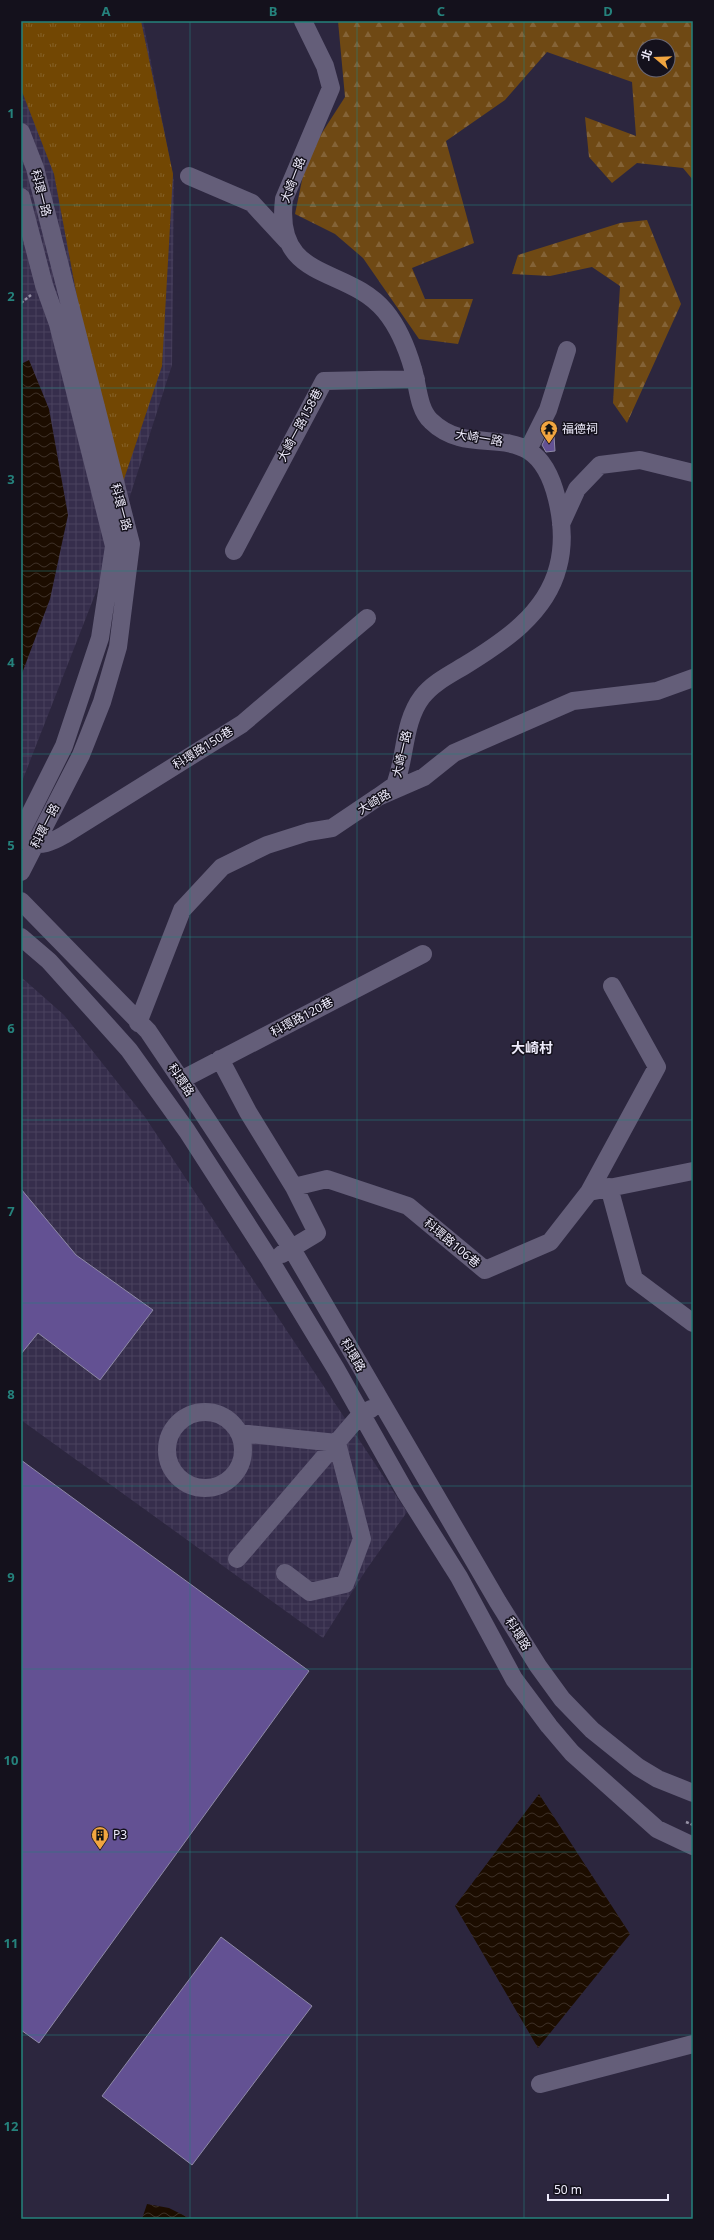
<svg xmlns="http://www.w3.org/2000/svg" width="714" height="2240" font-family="'Noto Sans','Noto Sans TC',sans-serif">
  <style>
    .industrial { fill: url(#industrial-grid) }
    .forest { fill: url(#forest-firs); fill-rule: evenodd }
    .park { fill: url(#park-tufts) }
    .water { fill: url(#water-waves) }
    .building { fill: #635193; stroke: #8f8aa7 }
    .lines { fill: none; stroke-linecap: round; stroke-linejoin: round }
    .path { stroke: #9792a6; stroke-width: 2.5; stroke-dasharray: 3 2; stroke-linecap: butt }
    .minor { stroke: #645e79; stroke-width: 18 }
    .grid { fill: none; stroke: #25827c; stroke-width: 1; stroke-opacity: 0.55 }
    .labels { text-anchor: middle; stroke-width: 3; stroke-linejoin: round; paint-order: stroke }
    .street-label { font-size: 12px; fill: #eeebfb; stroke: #14111c }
    .poi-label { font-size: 12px; fill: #eeebfb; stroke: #14111c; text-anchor: start }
    .quarter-label { font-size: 14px; font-weight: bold; fill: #eeebfb; stroke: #14111c }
    .neatline { fill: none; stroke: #25827c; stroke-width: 1.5 }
    .grid-label { font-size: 13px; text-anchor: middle; font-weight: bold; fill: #25827c }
  </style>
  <defs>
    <pattern id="industrial-grid" width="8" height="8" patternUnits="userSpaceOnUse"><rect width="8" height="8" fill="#362e4c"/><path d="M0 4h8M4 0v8" fill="none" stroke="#4a425e"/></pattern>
    <pattern id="forest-firs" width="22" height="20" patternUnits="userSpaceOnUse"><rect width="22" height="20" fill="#6f4914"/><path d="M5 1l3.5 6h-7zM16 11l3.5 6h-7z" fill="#846337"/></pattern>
    <pattern id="park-tufts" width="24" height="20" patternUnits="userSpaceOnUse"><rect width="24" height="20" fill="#724703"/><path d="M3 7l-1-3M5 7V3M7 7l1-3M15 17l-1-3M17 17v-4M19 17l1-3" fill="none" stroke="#866229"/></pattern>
    <pattern id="water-waves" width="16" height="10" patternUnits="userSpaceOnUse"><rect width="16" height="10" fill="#1c0d00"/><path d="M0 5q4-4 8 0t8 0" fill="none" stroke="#3d3026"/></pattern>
  </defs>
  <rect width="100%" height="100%" fill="#2c263e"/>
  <path class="industrial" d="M21,21H143L174,181L172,365L114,546L21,784Z
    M21,977L64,1015L145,1117L407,1512L366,1570L323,1638L21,1420Z"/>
  <path class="forest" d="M338,21H693V180L683,168L637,163L612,183L589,157L585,117L636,136L632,82L547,52L505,100L446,141L474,243L412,268L425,299H473L458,344L419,339L363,258L335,234L295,214L307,156L345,97ZM644,46H668V70H644Z
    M647,220L681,304L627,423L613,403L620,286L592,267L550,276L512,274L518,255L620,223Z"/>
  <path class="park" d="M21,21H141L173,174L162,366L120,491L80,313L54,174L21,89Z"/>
  <path class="water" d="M29,360L49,409L68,515L50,599L21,676V364Z
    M539,1794L630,1934L538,2048L455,1906Z
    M147,2204L169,2208L191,2219H142Z"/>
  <path class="building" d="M554,436L555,451L546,452L542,445L546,437Z
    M21,1189L76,1255L153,1310L100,1380L38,1333L21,1354Z
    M21,1460L309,1671L39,2043L21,2030Z
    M221,1937L312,2006L192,2165L102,2096Z"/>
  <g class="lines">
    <path class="path" d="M21,303L31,295
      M686,1822L693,1825"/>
    <path class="minor" d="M303,21L325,66L331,88L284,199C274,283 347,265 385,311C399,328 407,348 413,369C418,385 418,409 431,421C475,464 535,409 557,499C562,520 564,545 558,567C546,614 503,642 464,666C449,675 433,683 422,697C403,722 406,757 395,785L378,797
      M21,132L35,168L131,544L118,647L102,702L81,755L21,872
      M189,176L252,203L287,241
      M21,197L44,285L58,324L114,546L100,638L64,746L21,832
      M528,450L548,410L567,350
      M561,524L577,489L600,465L640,460L693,473
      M234,551L324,381L416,379
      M27,842C41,847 52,842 64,835L242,724L367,618
      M21,901L148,1031L181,1080L292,1249L498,1602L538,1666L562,1699L592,1730L638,1767L658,1779L693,1793
      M21,937L49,961L129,1050L187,1131L270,1260L336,1369L406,1493L459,1577L514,1679L549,1726L572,1753L657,1829L693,1846
      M138,1023L182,910L222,867L267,845L308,832L332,828L378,797L424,777L454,753L573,701L657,691L693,678
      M220,1059L248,1112L294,1187
      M181,1080L423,954
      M609,1187L634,1279L693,1323
      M589,1192L657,1067L612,986
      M282,1254L317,1233L294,1187L327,1179L408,1206L485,1270L550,1242L589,1192L693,1171
      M167 1450a38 38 0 1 1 76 0a38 38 0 1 1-76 0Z
      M239,1433L337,1443L362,1539L345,1584L310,1592L285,1573
      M237,1559L361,1414L371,1409
      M540,2084L693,2044"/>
  </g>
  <path class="grid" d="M190,21V2219M357,21V2219M524,21V2219M21,205H693M21,388H693M21,571H693M21,754H693M21,937H693M21,1120H693M21,1303H693M21,1486H693M21,1669H693M21,1852H693M21,2035H693"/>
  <defs>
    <g id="temple-pin" transform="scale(0.9)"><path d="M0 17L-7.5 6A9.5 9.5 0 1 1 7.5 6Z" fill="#f1a540" stroke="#14111c"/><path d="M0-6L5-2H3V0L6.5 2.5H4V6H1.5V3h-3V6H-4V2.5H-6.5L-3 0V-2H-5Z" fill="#111"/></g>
    <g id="building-pin" transform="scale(0.9)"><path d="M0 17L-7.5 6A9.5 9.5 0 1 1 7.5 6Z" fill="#f1a540" stroke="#14111c"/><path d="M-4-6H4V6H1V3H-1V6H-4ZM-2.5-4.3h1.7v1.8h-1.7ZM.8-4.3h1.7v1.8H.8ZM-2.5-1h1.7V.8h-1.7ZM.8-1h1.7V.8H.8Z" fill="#111"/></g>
  </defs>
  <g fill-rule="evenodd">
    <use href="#temple-pin" x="549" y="429"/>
    <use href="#building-pin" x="100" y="1835"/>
  </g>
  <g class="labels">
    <g class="street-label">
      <text transform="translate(293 180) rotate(-69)" y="4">大崎一路</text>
      <text transform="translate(41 193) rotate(76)" y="4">科環一路</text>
      <text transform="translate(300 425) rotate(-62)" y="4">大崎一路158巷</text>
      <text transform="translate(479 438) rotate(9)" y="4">大崎一路</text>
      <text transform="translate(121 507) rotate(75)" y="4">科環一路</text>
      <text transform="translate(203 748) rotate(-32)" y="4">科環路150巷</text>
      <text transform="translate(402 754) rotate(-77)" y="4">大崎一路</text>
      <text transform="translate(374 802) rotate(-31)" y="4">大崎路</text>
      <text transform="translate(45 826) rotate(-63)" y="4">科環一路</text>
      <text transform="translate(302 1017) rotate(-28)" y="4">科環路120巷</text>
      <text transform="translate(181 1080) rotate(56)" y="4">科環路</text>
      <text transform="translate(452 1243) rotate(40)" y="4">科環路106巷</text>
      <text transform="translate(353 1355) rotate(60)" y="4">科環路</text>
      <text transform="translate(518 1634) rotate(58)" y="4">科環路</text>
    </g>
    <g class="poi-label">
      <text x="562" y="433">福德祠</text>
      <text x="113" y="1839">P3</text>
    </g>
    <g class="quarter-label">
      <text x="532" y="1053">大崎村</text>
    </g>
  </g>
  <rect width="714" height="2240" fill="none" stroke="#14111c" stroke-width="44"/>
  <g transform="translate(656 58) rotate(289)"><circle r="19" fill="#14111c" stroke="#6b6875"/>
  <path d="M0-3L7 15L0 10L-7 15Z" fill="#f1a540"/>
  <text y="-6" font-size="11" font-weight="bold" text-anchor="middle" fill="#eeebfb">北</text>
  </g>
  <path d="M548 2194v6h120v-6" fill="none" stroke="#eeebfb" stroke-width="2"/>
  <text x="554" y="2194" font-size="12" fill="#eeebfb" stroke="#14111c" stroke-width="3" paint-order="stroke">50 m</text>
  <rect x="22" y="22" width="670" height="2196" class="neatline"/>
  <g class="grid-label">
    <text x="106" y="16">A</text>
    <text x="273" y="16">B</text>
    <text x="441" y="16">C</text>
    <text x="608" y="16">D</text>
    <text x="11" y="118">1</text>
    <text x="11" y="301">2</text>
    <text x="11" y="484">3</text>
    <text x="11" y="667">4</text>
    <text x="11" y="850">5</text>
    <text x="11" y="1033">6</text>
    <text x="11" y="1216">7</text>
    <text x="11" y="1399">8</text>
    <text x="11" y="1582">9</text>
    <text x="11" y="1765">10</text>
    <text x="11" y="1948">11</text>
    <text x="11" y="2131">12</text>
  </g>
</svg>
